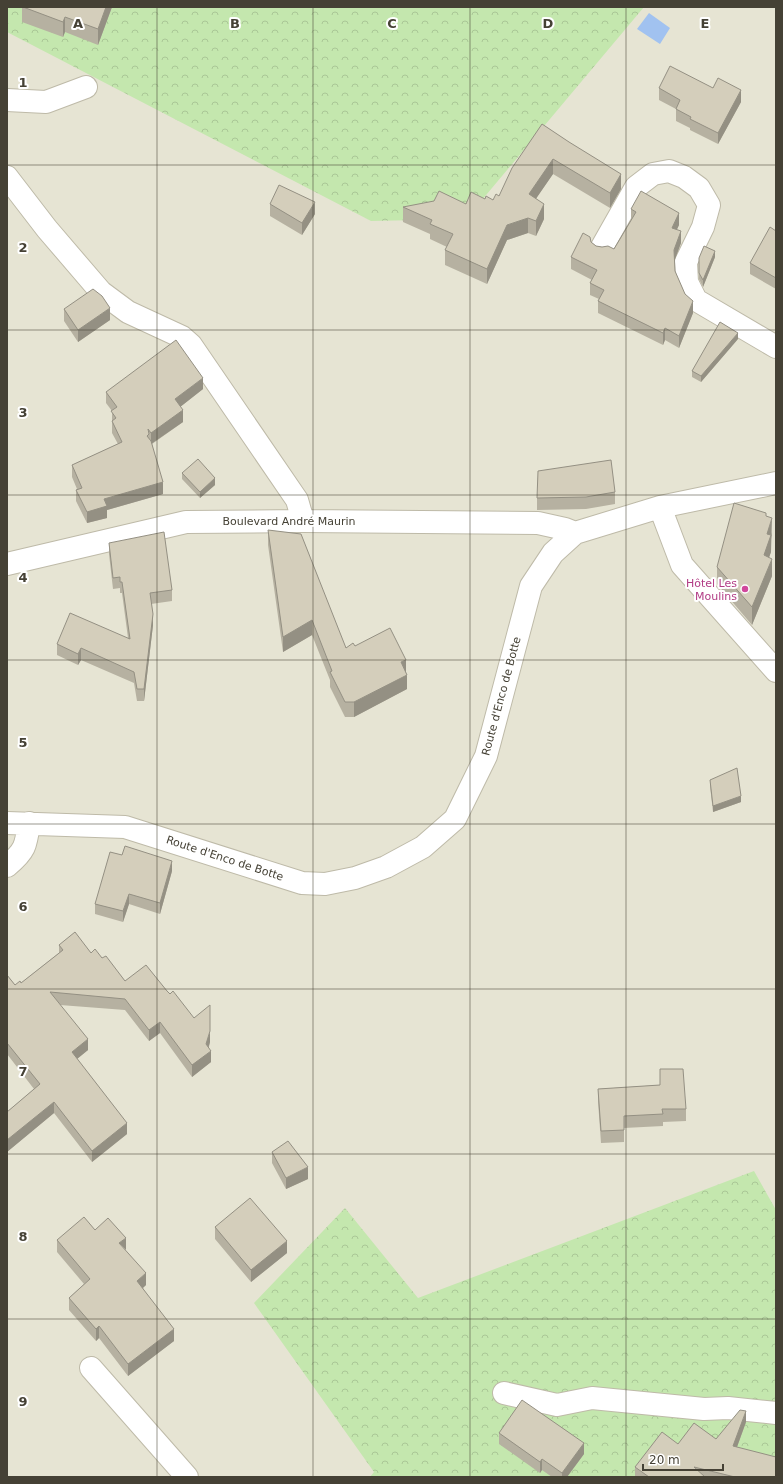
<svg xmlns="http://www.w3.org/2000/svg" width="783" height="1484" font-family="'DejaVu Sans',sans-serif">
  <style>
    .residential { fill: #e6e4d3 }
    .forest { fill: url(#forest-crowns) }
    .water { fill: #a1c2f0 }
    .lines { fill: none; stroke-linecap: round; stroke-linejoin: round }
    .minor-casing { stroke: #bebaa8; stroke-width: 24 }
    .minor { stroke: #fff; stroke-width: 22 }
    .wall { fill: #b6b1a1 }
    .shaded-wall { fill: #949083 }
    .building { fill: #d4cebb; stroke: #949083 }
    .grid { fill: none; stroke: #454135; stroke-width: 1; stroke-opacity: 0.55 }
    .hotel-dot { fill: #d1479c; stroke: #fff; stroke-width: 1.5 }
    .labels { text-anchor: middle; stroke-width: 4; stroke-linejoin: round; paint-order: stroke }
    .street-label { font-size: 11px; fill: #454135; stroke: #fff }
    .hotel-label { font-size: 11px; fill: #b23c85; stroke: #fff; text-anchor: end }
    .grid-label { font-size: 13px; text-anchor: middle; font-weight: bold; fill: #454135; stroke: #fff; stroke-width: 4; stroke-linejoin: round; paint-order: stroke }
  </style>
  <defs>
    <pattern id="forest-crowns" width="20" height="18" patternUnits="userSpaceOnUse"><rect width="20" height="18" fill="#c4e7ae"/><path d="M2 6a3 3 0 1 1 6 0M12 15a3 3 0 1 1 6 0" fill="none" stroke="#aac796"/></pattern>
  </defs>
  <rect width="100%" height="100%" fill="#f2f1e5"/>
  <path class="residential" d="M7,7H776V1477H7Z"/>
  <path class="forest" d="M7,7H644L466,219L371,221L7,32Z
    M754,1171L776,1210V1477H370L374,1472L254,1303L345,1208L418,1298Z"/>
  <path class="water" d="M649,13L670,28L660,44L637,29Z"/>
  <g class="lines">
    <g class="minor-casing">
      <path id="minor" d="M7,100L46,102L86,87
        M7,177L47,229L101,292L128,312L182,337L191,345L297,500L303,521
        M602,247L636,187L653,174L669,171L684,177L699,188L709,205L703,227L686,262L687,282L696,300L776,347
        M660,507L682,565L776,671
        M7,564L186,522L303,521L538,523L565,529L575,533
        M7,823L125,827L302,883L325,884L355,878L386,867L423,847L455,819L486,756L531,586L553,553L575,533L660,507L776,483
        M7,866C25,851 26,846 29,823
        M91,1368L187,1477
        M504,1393L557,1405L592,1398L704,1409L728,1408L776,1413"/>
    </g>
    <use href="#minor" class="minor"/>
  </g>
  <path class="wall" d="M22,7H112L98,45L65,32L63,37L22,22Z
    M659,88H713L741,102L718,144L690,130V128L676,121V109L659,100Z
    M542,124L621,189L610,208L553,174L536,198L544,219L536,236L528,233L507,240L487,284L445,265V250L447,247L430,239V234L403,222V207L466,204L485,199L493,200L499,196Z
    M270,204L315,214L302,235L270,216Z
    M631,209L679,225L677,229L681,243L674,261L675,271L693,313L679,348L665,340L663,345L598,313V301L599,299L590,295V283L592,280L571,269V257L591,242L596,246L614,249L631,220Z
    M776,231V289L750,274V263Z
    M715,257L703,287L699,279V258Z
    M64,309L110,320L78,342L64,321Z
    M738,339L701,382L692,377V371Z
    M203,389L180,407L183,422L152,444L163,494L107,510V518L87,523L76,501V490L77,489L72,477V465L118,444L112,433V411L106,403V392Z
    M182,473L215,485L200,498L182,479Z
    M615,492V504L586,509L537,510V498Z
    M766,517L772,535L771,539V552L769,557L772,576L752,625L717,584V567Z
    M268,530L346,648L355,646L406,672L407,689L354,717H345L330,687V680L312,635L283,652L268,545Z
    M109,543L172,590V601L151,604L153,625L144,701H137L134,683L81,660L78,665L57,655V644L128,638L122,593H120V588L113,589L109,554Z
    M710,780L741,802L713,812L710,786Z
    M172,871L160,914L129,904L123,922L95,914V904Z
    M59,945L91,953L102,958L125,981L167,991L210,1042L209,1047L211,1062L192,1077L160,1033L149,1041L125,1010L60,1005L88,1050L77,1059L127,1134L92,1162L54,1113L7,1152V1112L34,1089L7,1054V975L15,985L21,983L59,953Z
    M660,1069L686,1109V1121L663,1122V1126L624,1128V1142L601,1143L598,1101V1089L660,1085Z
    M272,1152L308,1179L286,1189L272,1163Z
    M215,1227L287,1253L251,1282L215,1239Z
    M95,1230L125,1250L146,1285L143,1288L174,1341L128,1376L99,1338L96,1341L69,1310V1298L84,1284L57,1252V1240Z
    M746,1422L737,1447L776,1477H635V1467L678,1444L716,1439Z
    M499,1433L584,1454L567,1477H552L542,1470L540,1473L499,1444Z"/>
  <path class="shaded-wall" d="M106,7H112L98,45V29Z
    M65,17V32L63,37V22Z
    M741,90V102L718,144V133Z
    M553,159V174L529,209V194Z
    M621,174V189L610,208V193Z
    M315,202V214L302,235V223Z
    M544,204V219L536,236V221Z
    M679,213V225L672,240V228Z
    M528,218V233L507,240L487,284V269L507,225Z
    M681,231V243L674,262V250Z
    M715,251V257L703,287V280Z
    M693,301V313L679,348V336Z
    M110,308V320L78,342V330Z
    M665,328V340L663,345V333Z
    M738,333V339L701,382V376Z
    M203,378V389L175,411V399Z
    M183,410V422L151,444V433Z
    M215,478V485L200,498V492Z
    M163,482V494L107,510V518L87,523V512L104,499Z
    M772,518L771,552L764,572V555L767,534Z
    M772,559V576L752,625V607Z
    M153,614V625L144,701V689Z
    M312,620V635L283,652V637Z
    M81,648V660L78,665V654Z
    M406,660V674L401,662Z
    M407,675V689L354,717V702Z
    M741,796V802L713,812V806Z
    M172,861V871L160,914V903Z
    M129,894V904L123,922V911Z
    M160,1022V1033L149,1041V1030Z
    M210,1031V1042L206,1055L211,1051V1062L192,1077V1065L206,1044Z
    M88,1039V1050L72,1063V1052Z
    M54,1102V1113L7,1152V1140Z
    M127,1123V1134L92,1162V1151Z
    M308,1167V1179L286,1189V1178Z
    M126,1238V1250L119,1243Z
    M287,1241V1253L251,1282V1270Z
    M146,1273V1285L137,1293V1281Z
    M99,1326V1338L96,1341V1329Z
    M174,1329V1341L128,1376V1364Z
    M746,1411V1422L733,1458V1446Z
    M584,1443V1454L567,1477H562V1473Z
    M542,1459V1470L540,1473V1462Z"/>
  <path class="building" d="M23,7H106L98,29L65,17L63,22Z
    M670,66L713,88L718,78L741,90L718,133L690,119L691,117L676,109L680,100L659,88Z
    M542,124L569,142L621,174L610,193L553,159L529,194L544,204L536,221L528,218L507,225L487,269L445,250L453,234L430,224L432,220L403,207L434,201L439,191L466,204L471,192L485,199L486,196L493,200L496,194L499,196L512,168Z
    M279,185L315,202L302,223L270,204Z
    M641,191L679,213L672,228L681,231L674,250L675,271L685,294L693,301L679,336L665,328L663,333L598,301L604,290L590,283L597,270L571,257L583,233L590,237L591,242L596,246L602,247L608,246L614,249L636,212L631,209Z
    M770,227L776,231V278L750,263Z
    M704,246L715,251L703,280L699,273V258Z
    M93,289L102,296L110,308L78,330L64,309Z
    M720,322L738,333L701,376L692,371Z
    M176,340L203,378L175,399L183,410L151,433L148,429L149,434L147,436L151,441L163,482L104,499L107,506L87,512L76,490L82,488L72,465L122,442L112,421L116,418L111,411L117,407L106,392Z
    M198,459L215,478L200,492L182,473Z
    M611,460L615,492L586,497L537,498L538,471Z
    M734,503L766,513V516L772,518L767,534L771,535L764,555L772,559L752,607L717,567Z
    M268,530L301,534L346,648L353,643L355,646L390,628L406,660L401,662L407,675L354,702H345L330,672L332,671L312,620L283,637Z
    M164,532L172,590L150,593L153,614L144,689H137L134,672L81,648L78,654L57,644L70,613L130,639L122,582H120V577L113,578L109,543Z
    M737,768L741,796L713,806L710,780Z
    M125,846L172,861L160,903L129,894L123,911L95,904L110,852L122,855Z
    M75,932L91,953L95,949L102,958L106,956L125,981L146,965L167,991L170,994L173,991L194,1018L210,1005V1031L206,1044L211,1051L192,1065L160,1022L149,1030L125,999L50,992L88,1039L72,1052L127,1123L92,1151L54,1102L7,1140V1112L40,1084L7,1043V975L15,985L20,981L21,983L63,950L59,945Z
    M660,1069H683L686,1109H662L663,1114L624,1116V1130L601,1131L598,1089L660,1085Z
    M288,1141L308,1167L286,1178L272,1152Z
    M250,1198L287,1241L251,1270L215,1227Z
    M84,1217L95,1230L108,1218L126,1238L119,1243L146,1273L137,1281L174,1329L128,1364L99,1326L96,1329L69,1298L90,1279L57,1240Z
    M522,1400L584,1443L562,1473L542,1459L540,1462L499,1433Z
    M740,1410L746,1411L733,1446L776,1457V1477H735L694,1467L705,1477H649L635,1467L662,1432L678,1444L694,1423L716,1439Z"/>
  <path class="grid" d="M157,7V1477M313,7V1477M470,7V1477M626,7V1477M7,165H776M7,330H776M7,495H776M7,660H776M7,824H776M7,989H776M7,1154H776M7,1319H776"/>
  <circle class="hotel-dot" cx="745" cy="589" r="4"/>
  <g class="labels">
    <g class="street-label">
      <text x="289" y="525">Boulevard André Maurin</text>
      <text transform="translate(501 696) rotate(-75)" y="4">Route d'Enco de Botte</text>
      <text transform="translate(225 858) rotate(18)" y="4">Route d'Enco de Botte</text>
    </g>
    <g class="hotel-label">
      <text x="737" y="587">Hôtel Les<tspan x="737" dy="13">Moulins</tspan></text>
    </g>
  </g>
  <g class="grid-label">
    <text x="78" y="28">A</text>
    <text x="235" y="28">B</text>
    <text x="392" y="28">C</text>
    <text x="548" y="28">D</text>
    <text x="705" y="28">E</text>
    <text x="23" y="87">1</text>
    <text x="23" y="252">2</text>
    <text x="23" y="417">3</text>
    <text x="23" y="582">4</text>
    <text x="23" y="747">5</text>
    <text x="23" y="911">6</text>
    <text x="23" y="1076">7</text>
    <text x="23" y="1241">8</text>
    <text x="23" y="1406">9</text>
  </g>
  <rect width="783" height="1484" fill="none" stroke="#454135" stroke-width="16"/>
  <path d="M643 1464v6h80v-6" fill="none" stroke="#454135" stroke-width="2"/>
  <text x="649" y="1464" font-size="12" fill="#454135" stroke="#ffffff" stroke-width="3" paint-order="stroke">20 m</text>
</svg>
